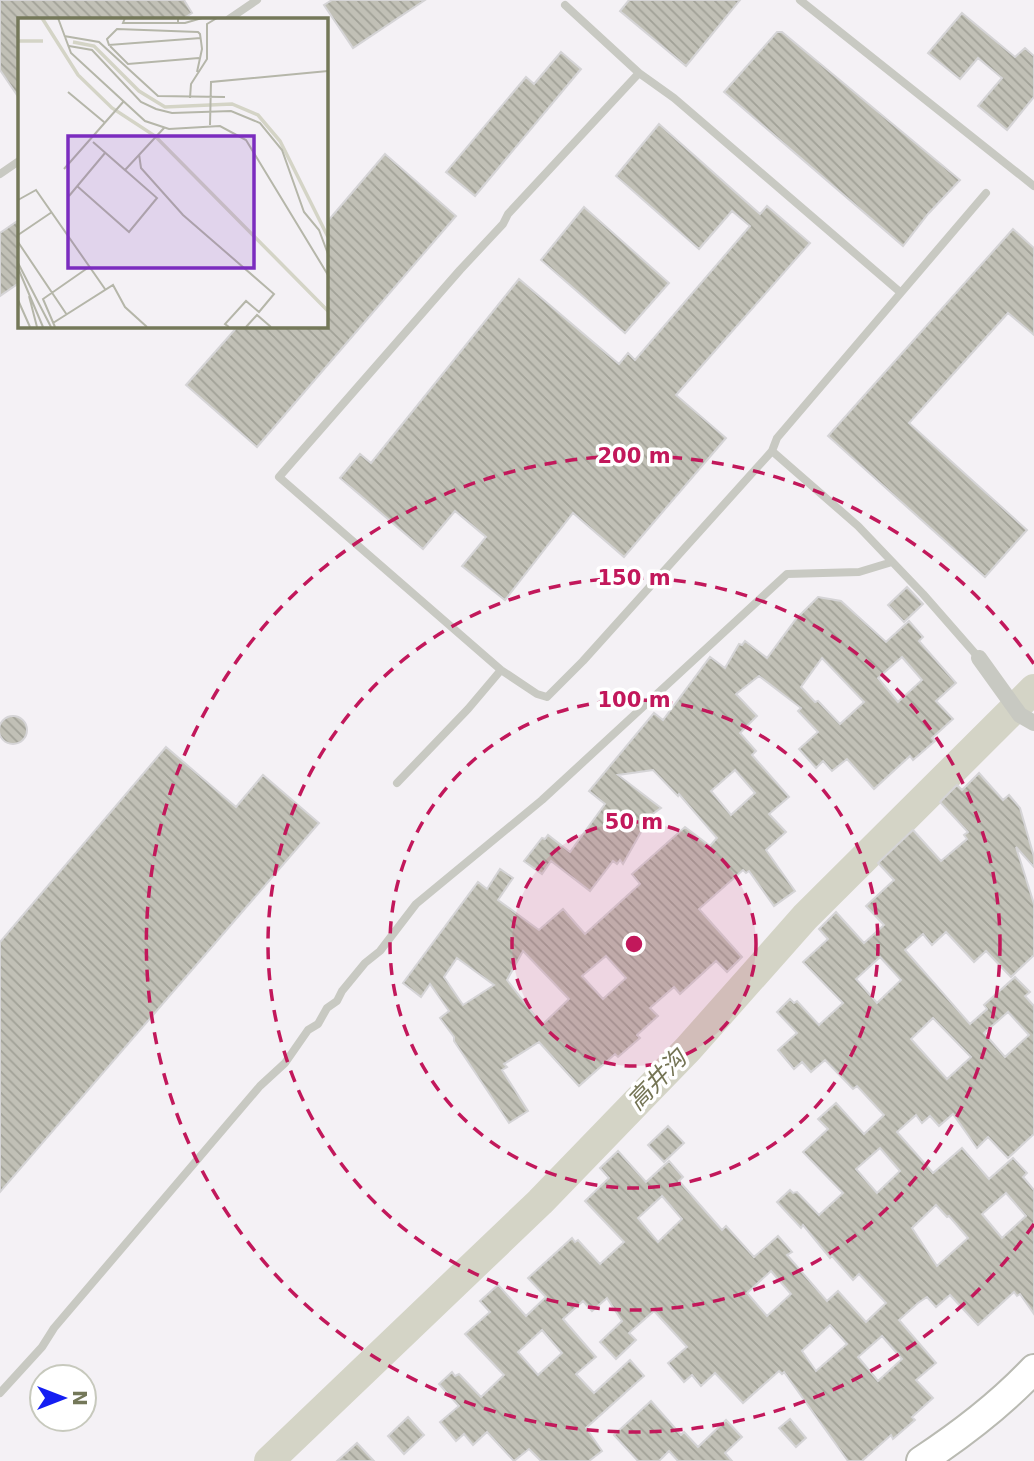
<svg xmlns="http://www.w3.org/2000/svg" width="1034" height="1461" font-family="'DejaVu Sans','Noto Sans SC',sans-serif">
  <style>
    .lines { fill: none; stroke-linecap: round; stroke-linejoin: round }
    .river { stroke: #d4d4c6; stroke-width: 30 }
    .building { fill: url(#building-back-hatch); stroke: #d5d4d6; stroke-width: 2; fill-rule: evenodd }
    .highway-casing { stroke: #b9bab2; stroke-width: 32 }
    .lane { stroke: #c8c9c2; stroke-width: 8 }
    .street { stroke: #c8c9c2; stroke-width: 16 }
    .highway { stroke: #fff; stroke-width: 28 }
    .ring { fill: none; stroke: #c2185b; stroke-width: 3.5; stroke-dasharray: 12 9 }
    .labels { text-anchor: middle; stroke-width: 7; stroke-linejoin: round; paint-order: stroke }
    .water-label { font-size: 24px; font-style: italic; fill: #747454; stroke: #fff }
    .inset-river { fill: none; stroke: #d4d4c6; stroke-width: 3.5 }
    .inset-road { fill: none; stroke: #b5b6a9; stroke-width: 2 }
    .view { fill: #7b2cbf; fill-opacity: 0.15; stroke: #7b2cbf; stroke-width: 3.5 }
    .inset-edge { fill: none; stroke: #747859; stroke-width: 3.5 }
    .centre { fill: #c2185b; stroke: #fff; stroke-width: 3.5 }
    .ring-label { font-size: 21px; text-anchor: middle; font-weight: bold; fill: #c2185b; stroke: #fff; stroke-width: 7; stroke-linejoin: round; paint-order: stroke }
  </style>
  <defs>
    <pattern id="building-back-hatch" width="6" height="6" patternUnits="userSpaceOnUse" patternTransform="scale(1.75)"><rect width="6" height="6" fill="#c1c0b6"/><path d="M-1 5l2 2M0 0l6 6M5-1l2 2" fill="none" stroke="#a1a197"/></pattern>
  </defs>
  <rect width="100%" height="100%" fill="#f4f1f5"/>
  <g class="lines">
    <path class="river" d="M269,1461L540,1202L688,1049L805,917L1034,689"/>
  </g>
  <path class="building" d="M0,0H184L192,13L183,19H19V98L0,70Z
    M332,0H425L353,48L324,5Z
    M629,0H740L686,66L620,11Z
    M962,13L1015,57L1025,48L1034,56V97L1007,130L978,106L1002,78L978,58L960,79L928,53Z
    M777,32H782L960,180L928,214L903,246L724,92Z
    M561,52L581,69L475,196L446,172L526,77L534,84Z
    M659,124L760,214L767,206L810,243L676,395L726,438L624,557L573,513L505,600L462,566L486,537L455,511L423,549L340,478L360,454L371,463L519,279L619,364L628,353L635,360L750,226L732,211L699,249L616,176Z
    M385,154L456,216L257,447L186,385L238,326H326V223Z
    M584,207L669,283L625,333L541,260Z
    M19,220V283L0,296V233Z
    M1013,229L1034,248V335L1008,313L909,423L1027,530L985,577L828,436Z
    M907,587L923,604L904,622L888,605Z
    M818,597L841,601L886,642L909,621L923,637L919,641L956,683L936,701L953,719L932,738L935,741L913,760L910,756L874,789L847,759L832,771L823,761L816,768L799,749L818,732L798,711L801,708L759,676L736,694L757,716L740,733L756,751L752,755L789,797L769,814L786,832L766,850L795,891L774,906L749,871L746,873L743,870L699,909L742,957L727,972L716,961L680,994L674,987L650,1008L658,1016L637,1035L640,1038L618,1057L615,1054L579,1086L539,1042L504,1064L507,1067L502,1070L528,1111L509,1123L454,1041V1037L440,1018L449,1011L430,984L421,997L403,983L478,882L487,889L500,869L513,878L498,900L539,930L563,909L585,934L640,884L632,874L685,827L710,846L717,838L679,794L678,796L653,770L618,775L661,808L654,813L641,832L623,864L620,860L617,864L613,861L590,891L551,861L542,874L524,861L542,838L545,839L548,835L570,852L605,804L589,791L654,713L663,720L710,657L725,668L739,644L742,645L745,641L767,658L796,619ZM902,657L922,680L898,702L878,678ZM822,658L864,702L840,724L818,701L815,702L801,687ZM735,770L755,793L731,815L711,791ZM523,951L569,999L542,1025L507,980ZM606,956L626,978L603,999L582,976ZM457,958L494,985L463,1005L444,977Z
    M-1 730a14 14 0 1 1 28 0a14 14 0 1 1-28 0Z
    M166,747L236,807L263,775L319,823L0,1192V942Z
    M979,773L1003,800L1009,795L1020,808L1034,857V867L1016,847L1034,904V955L1011,977L986,951L974,962L946,932L932,945L923,934L905,950L970,1024L987,1009L984,1005L1015,977L1030,992L1025,996L1034,1006V1134L1008,1158L988,1137L977,1148L953,1114L939,1126L930,1116L922,1123L916,1115L897,1132L933,1173L962,1148L989,1179L1013,1158L1027,1173L1023,1177L1034,1190V1314L1020,1294L1017,1296L1014,1292L978,1325L950,1295L936,1307L927,1297L918,1303L899,1320L936,1363L916,1380L933,1398L912,1417L915,1420L893,1439L891,1435L862,1461H848L784,1372L782,1374L779,1371L743,1403L715,1373L701,1386L692,1375L684,1382L668,1363L687,1347L654,1311L629,1333L636,1340L616,1359L600,1342L622,1321L607,1298L592,1311L583,1301L563,1319L596,1357L576,1374L594,1393L630,1360L644,1376L586,1428L602,1451L589,1461H541L529,1449L514,1461L487,1432L473,1445L464,1434L456,1441L440,1422L459,1406L439,1384L452,1372L455,1376L459,1374L481,1397L504,1375L465,1334L490,1312L480,1301L498,1285L526,1316L546,1297L528,1278L572,1238L575,1242L578,1240L600,1264L624,1242L585,1201L609,1178L600,1168L618,1151L646,1182L669,1161L683,1177L679,1181L722,1230L726,1226L754,1257L778,1236L792,1252L787,1255L827,1301L838,1291L866,1322L886,1303L859,1274L853,1280L832,1256L830,1258L803,1225L801,1228L777,1202L790,1190L793,1193L797,1192L819,1215L843,1193L803,1152L828,1129L818,1119L836,1103L864,1134L884,1115L857,1086L853,1089L825,1060L811,1072L802,1062L794,1069L778,1050L797,1033L777,1012L790,999L794,1003L797,1001L819,1025L843,1003L803,962L828,939L819,929L836,912L864,943L884,925L866,906L894,880L878,863L913,830L941,861L967,839L964,835L968,832L940,802L957,785L962,790ZM880,957L901,980L877,1003L856,979ZM1008,1012L1029,1035L1005,1057L984,1033ZM933,1018L971,1057L947,1079L911,1039ZM880,1148L900,1171L877,1193L856,1169ZM1006,1193L1026,1216L1002,1238L982,1214ZM662,1196L682,1219L658,1242L638,1218ZM936,1205L947,1217L949,1216L968,1238L937,1266L912,1228ZM771,1271L791,1294L767,1316L747,1293ZM830,1325L847,1344L816,1371L802,1351ZM542,1330L562,1353L538,1375L518,1352ZM882,1336L902,1359L878,1381L858,1357Z
    M668,1126L684,1143L664,1162L648,1145Z
    M651,1401L681,1435L684,1432L698,1447L726,1420L742,1437L725,1453L732,1461H678L669,1451L659,1461H638L614,1435Z
    M408,1417L424,1435L404,1454L388,1436Z
    M790,1419L806,1438L796,1447L779,1428Z
    M357,1443L374,1461H337Z"/>
  <g class="lines">
    <g class="highway-casing">
      <path id="highway" d="M921,1461C962,1434 1000,1405 1034,1369"/>
    </g>
    <path class="lane" d="M800,0L1034,186
      M565,5L639,73L674,98L900,292
      M229,19L257,0
      M639,73L508,214L503,224L460,270L279,477L501,670L537,694L547,697L583,661L772,451
      M0,174L19,161
      M979,658L923,594L858,526L772,451L777,438L986,193
      M397,783L468,709L501,670
      M0,1393L42,1347L54,1328L260,1086L285,1063L308,1030L318,1024L327,1008L337,1001L342,991L365,963L380,951L416,904L542,800L787,574L859,572L892,562"/>
    <path class="street" d="M979,658L1020,715L1034,723"/>
    <use href="#highway" class="highway"/>
  </g>
  <circle cx="634" cy="944" r="122" fill="#c2185b" fill-opacity=".12"/>
  <g class="ring">
    <circle cx="634" cy="944" r="122"/>
    <circle cx="634" cy="944" r="244"/>
    <circle cx="634" cy="944" r="366"/>
    <path d="M1034 1224A488 488 0 1 1 1034 664"/>
  </g>
  <g class="labels">
    <g class="water-label">
      <text transform="translate(657 1080) rotate(-46)" y="8">高井沟</text>
    </g>
  </g>
  <g transform="translate(18 18)">
    <rect width="310" height="310" fill="#f4f1f5"/>
    <path class="inset-river" d="M24,0L60,57L94,90L137,118L310,293M0,23H25M55,24L76,28L121,73L147,89L214,86L240,97L262,123L310,219"/>
    <path class="inset-road" d="M40,0L53,35L127,103L151,111L202,108L228,122L310,257M107,0L105,5H160M160,0V5H167L184,0M46,18L81,24L140,78L207,79M51,28L74,32L123,84L138,91L154,95L213,93L242,105L264,132L286,194L301,212L310,236M92,28L110,46L181,40M179,54L184,31L183,23L182,16L180,14L99,11L89,21L91,27L183,20M50,74L86,104M172,80L173,66L189,41V6L199,0M192,107L193,64L310,53M75,124L107,152L146,110M121,136L123,150L165,197L256,276L241,294L228,283L207,306L211,309M46,151L106,83M59,168L111,214L139,180L107,152M51,178L87,135M0,182L18,172L87,271M0,217L34,194M0,224L49,297M0,245L33,309M0,250L25,309M11,278L19,309M0,282L12,309M35,305L95,267L107,289L129,309M37,309L25,281L71,249M228,309L239,297L253,309"/>
    <path class="view" d="M50,118H236V250H50Z"/>
    <rect width="310" height="310" class="inset-edge"/>
  </g>
  <circle cx="634" cy="944" r="10" class="centre"/>
  <g class="ring-label">
    <text x="634" y="463">200 m</text>
    <text x="634" y="585">150 m</text>
    <text x="634" y="707">100 m</text>
    <text x="634" y="829">50 m</text>
  </g>
  <g transform="translate(63 1398) rotate(90)"><circle r="33" fill="#ffffff" stroke="#c7c9bd" stroke-width="2"/>
  <path d="M0-5L12 26L0 18L-12 26Z" fill="#141ef2"/>
  <text y="-10" font-size="19" font-weight="bold" text-anchor="middle" fill="#747859">N</text>
  </g>
</svg>
